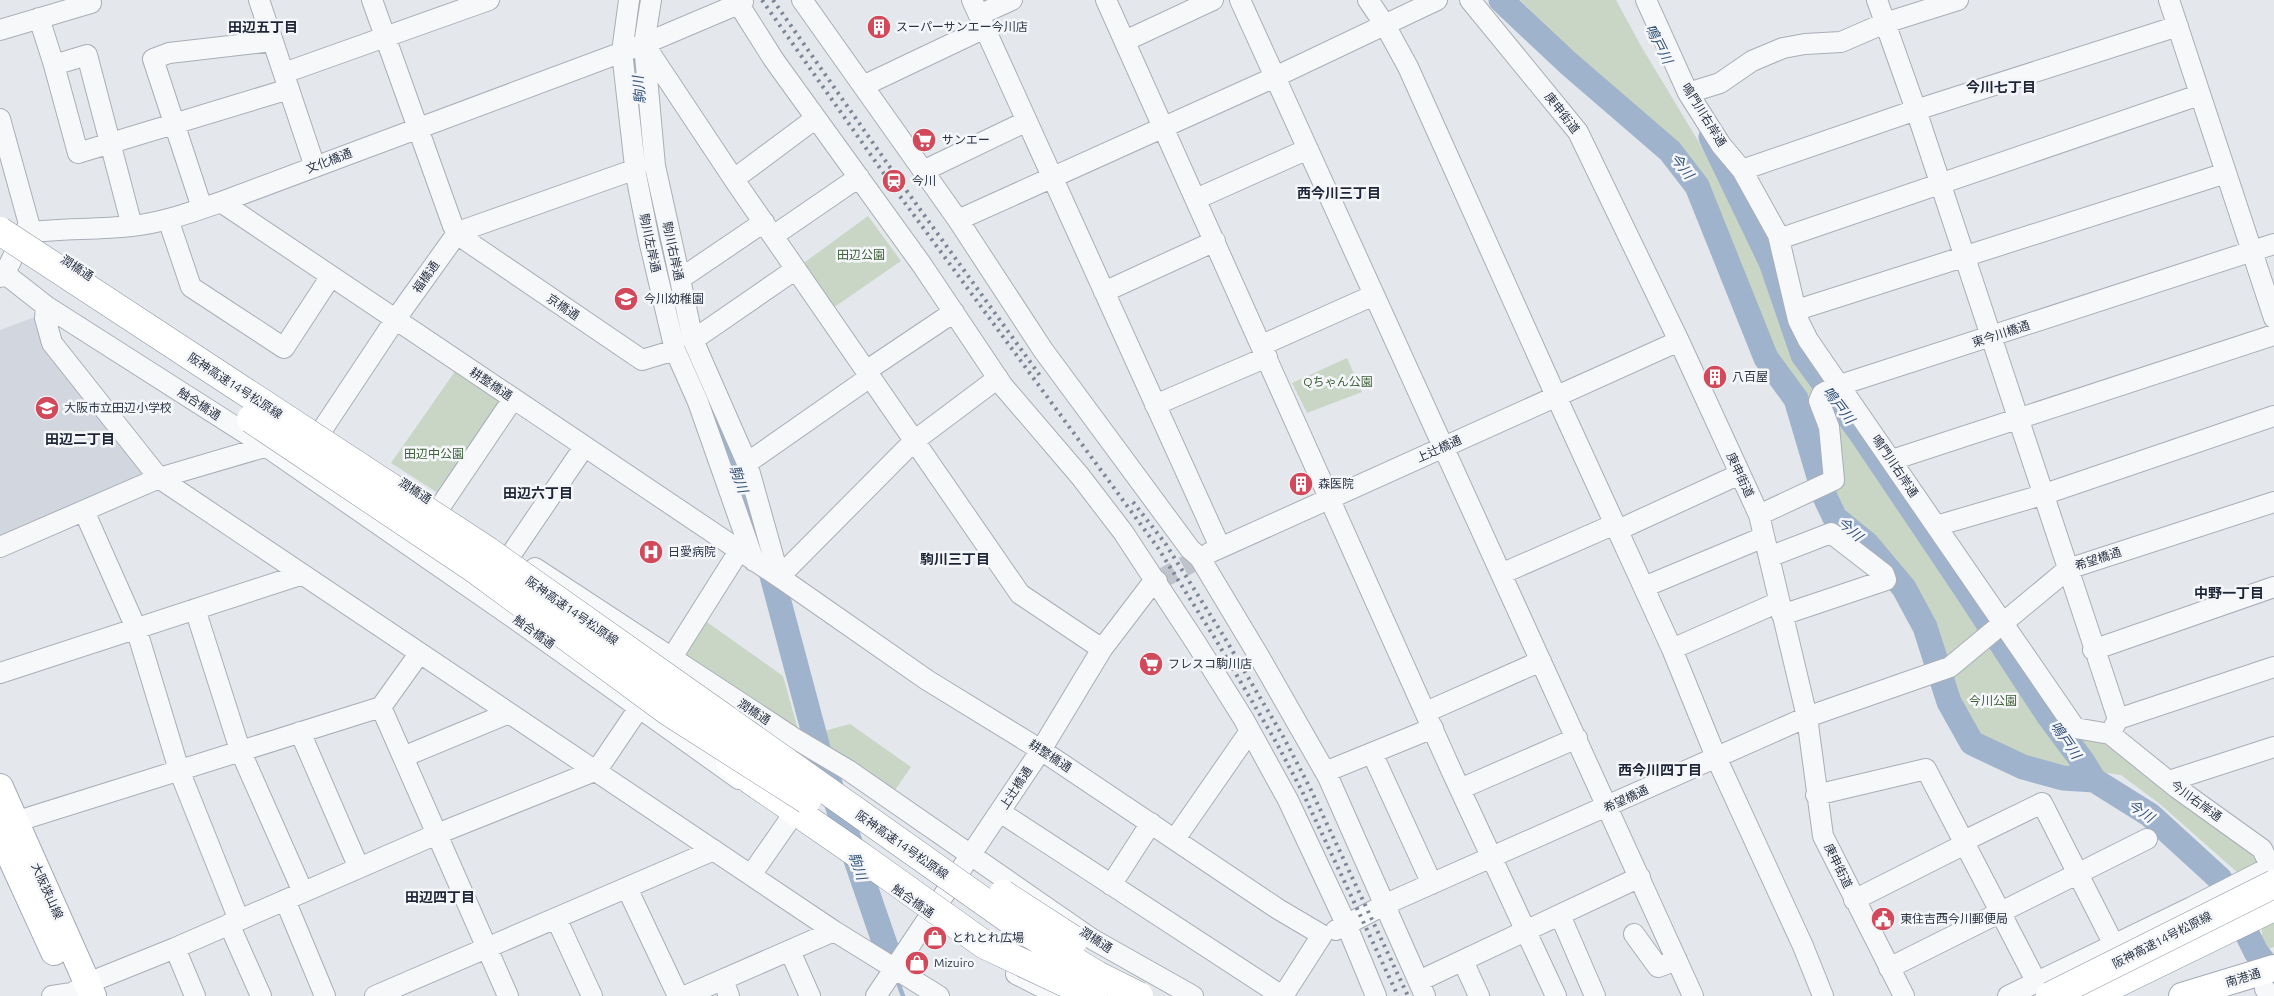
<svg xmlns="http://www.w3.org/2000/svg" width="2274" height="996" font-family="Ubuntu,'Noto Sans JP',sans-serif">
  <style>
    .built { fill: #d2d6de }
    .green { fill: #c9d6c5 }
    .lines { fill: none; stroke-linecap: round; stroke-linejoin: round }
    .stream { stroke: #9fb4cc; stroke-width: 4.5 }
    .river { stroke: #9fb4cc; stroke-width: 25 }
    .minor-tunnel { stroke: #bfc3cb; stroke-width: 20; stroke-dasharray: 20 10; stroke-linecap: butt }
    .minor-casing { stroke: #a9aeb7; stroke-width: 22 }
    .major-casing { stroke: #a3abb8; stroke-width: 28 }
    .highway-casing { stroke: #8b94a3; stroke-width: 29 }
    .minor { stroke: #f7f8fa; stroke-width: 20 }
    .major { stroke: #fff; stroke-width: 26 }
    .highway { stroke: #fff; stroke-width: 28 }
    .rail { stroke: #7d8696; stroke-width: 4; stroke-dasharray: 2.5 5; stroke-linecap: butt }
    .highway-bridge-casing { stroke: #8b94a3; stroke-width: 29; stroke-linecap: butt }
    .highway-bridge { stroke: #fff; stroke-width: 28 }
    .labels { text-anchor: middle; stroke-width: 5; stroke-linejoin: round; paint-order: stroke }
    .poi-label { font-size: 12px; fill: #2b3445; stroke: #f4f6f9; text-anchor: start }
    .street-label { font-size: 12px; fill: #2b3445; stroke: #f4f6f9 }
    .park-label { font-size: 12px; fill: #3f6138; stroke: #f4f6f9 }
    .neighbourhood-label { font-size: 14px; font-weight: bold; fill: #1d2536; stroke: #f4f6f9 }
    .water-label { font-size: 14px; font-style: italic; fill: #34527a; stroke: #f4f6f9 }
  </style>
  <rect width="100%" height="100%" fill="#e4e7ec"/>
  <path class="built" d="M35,317L43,342L145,474L0,537V330Z"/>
  <path class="green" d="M1520,0H1616L1641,46L1727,189L1764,261L1779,307L1828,401L1929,542L2057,739L2068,733L2109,741L2256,852L2274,887V947L2262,951V921L2238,873L2160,804L2121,775L2027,761L2001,751L1988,745L1969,725L1958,706L1942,664L1927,615L1897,566L1834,498L1801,394L1768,344L1731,250L1690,166Z
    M868,216L901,261L833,308L801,265Z
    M1347,358L1362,392L1307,413L1292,383Z
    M456,370L501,400L441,495L391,463Z
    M704,620L783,676L799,733L680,657Z
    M850,724L911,767L893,793L830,751L824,731Z"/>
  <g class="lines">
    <path class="stream" d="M899,985L903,996"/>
    <path class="river" d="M1501,0L1568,63L1670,151L1697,186L1766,358L1796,399L1825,497L1835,518L1867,544L1904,588L1925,627L1949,702L1972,743L2023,767L2063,778L2094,780L2150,815L2220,879L2256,952L2274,975
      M637,64L636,32L639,0
      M1711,137L1771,262L1803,355L1860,432L1965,588L2048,715L2083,762L2094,780
      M644,146L646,171L683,345L713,404L767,557L819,752L887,950"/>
    <path class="minor-tunnel" d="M1157,581L1200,558"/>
    <g class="minor-casing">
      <path id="minor" d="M259,0L315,167
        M372,0L453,226L464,239L642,360L675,350
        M629,0L622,52L636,175L649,240L675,350L698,402L754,561
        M651,0L644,44L655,166L680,279L693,340L747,463L779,577
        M736,0L774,60L922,265L1003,386L1080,476L1123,532L1196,643L1243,718L1288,800L1347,926L1376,996
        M802,0L958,220L1043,350L1190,549L1200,558L1260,658L1328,777L1425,996
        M972,0L1220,547
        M1106,0L1451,770L1556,996
        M1240,0L1693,996
        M1368,0L1385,25L1408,67L1556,396L1672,649L1716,757L1803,946L1823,996
        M1470,0L1578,132L1679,341L1759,515L1807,717L1823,836L1904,996
        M1646,0L1688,93L1721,145L1742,170L1778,235L1798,320L1808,340L2075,728L2110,734
        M1877,0L1916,110L2118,719L2110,734
        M2169,0L2274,318
        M979,15L1012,0
        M39,18L54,65L78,153L289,89
        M0,30L91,3
        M1125,41L1213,0
        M644,44L735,181L1020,594L1102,649
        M54,65L87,55L132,226
        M284,73L489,0
        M863,86L985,28
        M1688,93L1720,83L1752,61L1783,48L1805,44L1841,42L1885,23L1958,0
        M0,119L29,224L5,273L0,277
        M1742,170L1916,110L2178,26
        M923,171L1027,121
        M734,179L816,118
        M1196,199L1308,149
        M221,202L785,581L927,680L1041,750L1278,909L1322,935
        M202,208L153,59L169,53L273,41
        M168,219L191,287L284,348L331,276
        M958,220L1275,77L1437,0
        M23,233C59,228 95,230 131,226C162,223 192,212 221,202L644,44L743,2
        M773,236L859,177
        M1779,239L2199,95
        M0,270L46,306L267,447L515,619L739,779
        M680,279L764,222
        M1104,292L1215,241
        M46,306L45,318L52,343L159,478L834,931L939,996
        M1797,310L2226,173
        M693,340L796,269
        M1262,345L1374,295
        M866,371L954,312
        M1155,405L1267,357
        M1892,460L2274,335
        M747,463L870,377
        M440,507L513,399
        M84,511L136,628L179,770L239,920
        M1759,515L1834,480L1829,427L1819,401L1822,394L1834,387L2274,244
        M1936,526L2042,495L2274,416
        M1618,530L1740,474
        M0,547L159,478L322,430L395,320L458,232L636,169
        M512,553L584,447
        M1209,553L1679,341
        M1769,557L1831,533L1884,574L1886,580L1782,615
        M535,568L794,738L848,770L1092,939L1193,996
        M1501,574L1615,524
        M779,577L914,441L998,378
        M1644,587L1764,537
        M195,609L240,750L303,892
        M1672,649L1779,602
        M2093,650L2274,587
        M664,670L739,551
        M0,673L300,575
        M381,707L508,996
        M1426,712L1541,661
        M2118,719L2274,667
        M300,732L359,868
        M2110,734L2177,788L2262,849L2274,874
        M1372,753L1432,884
        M403,757L509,713
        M1325,772L1433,728
        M2169,781L2274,747
        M1460,789L1577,738
        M1816,795L1926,769L2037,983
        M1000,812L1282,996
        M2,826L381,707L419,654
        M1175,839L1250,731
        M1964,841L2042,803L2114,945
        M751,875L792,816
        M1111,885L1151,823
        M627,888L678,996
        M285,900L325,996
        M1854,900L1965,844
        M1560,915L1595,996
        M556,918L592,996
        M229,924L261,996
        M1336,930L1386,904L1807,717L1950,667L2068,569L2274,502
        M1634,934L1658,967L1677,960
        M175,948L195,996
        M790,951L810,996
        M1463,961L1479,996
        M1889,968L2147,839
        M1016,974L1059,996
        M723,980L729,996
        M1419,981L1640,877
        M2265,989L2270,996
        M52,996L72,993L88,983L175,948L437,834L597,770L645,699
        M375,996L714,850
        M685,996L834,931
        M876,996L1041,750L1102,649L1150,586L1157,581
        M1283,996L1322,935
        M2008,996L2192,907L2274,865"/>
    </g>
    <g class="major-casing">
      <path id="major" d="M0,787L93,996
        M0,834L54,952
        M2182,996L2274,968"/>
    </g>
    <g class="highway-casing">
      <path id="highway" d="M730,763L749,779L859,855
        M2091,996L2274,907"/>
    </g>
    <use href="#minor" class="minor"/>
    <use href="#major" class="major"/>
    <use href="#highway" class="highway"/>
    <path class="rail" d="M762,0L894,188L1158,548L1216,640L1276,742L1302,791L1398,996
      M773,0L901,183L1041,377
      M1133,502L1165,543L1223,635L1284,738L1310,788L1408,996"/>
    <g class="highway-bridge-casing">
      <path id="highway-bridge" d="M0,231L488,551L1027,932L1097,975L1139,996
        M251,419L476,570L669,712L807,800
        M859,855L985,945L1093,996
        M1003,894L1074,940
        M2050,996L2274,884"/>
    </g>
    <use href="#highway-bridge" class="highway-bridge"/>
  </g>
  <defs>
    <g id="building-disc" transform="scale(1.25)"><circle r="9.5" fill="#d1495b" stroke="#f4f6f9"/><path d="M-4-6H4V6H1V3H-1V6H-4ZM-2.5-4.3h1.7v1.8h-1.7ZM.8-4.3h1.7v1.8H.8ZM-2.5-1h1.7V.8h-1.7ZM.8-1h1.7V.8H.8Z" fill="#fff"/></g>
    <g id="supermarket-disc" transform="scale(1.25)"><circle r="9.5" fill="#d1495b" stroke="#f4f6f9"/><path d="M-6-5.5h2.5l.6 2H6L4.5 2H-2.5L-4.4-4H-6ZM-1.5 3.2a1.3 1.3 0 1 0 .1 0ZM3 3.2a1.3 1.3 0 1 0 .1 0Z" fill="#fff"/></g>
    <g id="station-disc" transform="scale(1.25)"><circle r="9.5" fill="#d1495b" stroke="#f4f6f9"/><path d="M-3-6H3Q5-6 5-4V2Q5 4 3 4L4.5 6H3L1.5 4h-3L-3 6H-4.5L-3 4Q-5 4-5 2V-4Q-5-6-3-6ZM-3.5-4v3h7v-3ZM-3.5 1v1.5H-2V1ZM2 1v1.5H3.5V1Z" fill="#fff"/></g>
    <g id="school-disc" transform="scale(1.25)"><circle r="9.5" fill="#d1495b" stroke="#f4f6f9"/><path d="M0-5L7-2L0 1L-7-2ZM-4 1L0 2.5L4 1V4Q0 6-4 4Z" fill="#fff"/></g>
    <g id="hospital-disc" transform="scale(1.25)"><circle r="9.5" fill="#d1495b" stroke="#f4f6f9"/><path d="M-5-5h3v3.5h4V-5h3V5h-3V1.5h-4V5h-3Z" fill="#fff"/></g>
    <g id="civic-disc" transform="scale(1.25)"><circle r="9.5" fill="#d1495b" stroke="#f4f6f9"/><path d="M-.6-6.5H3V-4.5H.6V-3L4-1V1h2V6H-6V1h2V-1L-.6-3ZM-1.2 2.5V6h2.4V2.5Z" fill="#fff"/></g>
    <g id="shop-disc" transform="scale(1.25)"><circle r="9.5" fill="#d1495b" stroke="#f4f6f9"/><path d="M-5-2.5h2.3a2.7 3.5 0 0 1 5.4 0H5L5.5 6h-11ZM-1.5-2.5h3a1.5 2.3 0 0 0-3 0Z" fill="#fff"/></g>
  </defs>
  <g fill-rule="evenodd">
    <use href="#building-disc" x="879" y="27"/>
    <use href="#supermarket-disc" x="924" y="140"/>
    <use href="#station-disc" x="894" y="181"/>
    <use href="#school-disc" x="626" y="299"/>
    <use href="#building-disc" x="1715" y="377"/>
    <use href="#school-disc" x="47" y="408"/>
    <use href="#building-disc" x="1301" y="484"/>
    <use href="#hospital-disc" x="651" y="552"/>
    <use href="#supermarket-disc" x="1151" y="664"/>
    <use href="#civic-disc" x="1883" y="919"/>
    <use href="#shop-disc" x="935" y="938"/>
    <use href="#shop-disc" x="917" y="963"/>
  </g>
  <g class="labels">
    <g class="poi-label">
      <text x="896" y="31">スーパーサンエー今川店</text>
      <text x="942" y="144">サンエー</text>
      <text x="912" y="185">今川</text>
      <text x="644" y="303">今川幼稚園</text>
      <text x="1732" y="381">八百屋</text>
      <text x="64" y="412">大阪市立田辺小学校</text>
      <text x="1318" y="488">森医院</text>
      <text x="668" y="556">日愛病院</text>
      <text x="1168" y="668">フレスコ駒川店</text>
      <text x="1900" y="923">東住吉西今川郵便局</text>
      <text x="952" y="942">とれとれ広場</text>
      <text x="934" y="967">Mizuiro</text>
    </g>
    <g class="street-label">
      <text transform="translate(1562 113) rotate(52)" y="4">庚申街道</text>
      <text transform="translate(1704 115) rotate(58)" y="4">鳴門川右岸通</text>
      <text transform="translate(329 161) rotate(-21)" y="4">文化橋通</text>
      <text transform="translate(650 243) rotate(78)" y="4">駒川左岸通</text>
      <text transform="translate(673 251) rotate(78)" y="4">駒川右岸通</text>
      <text transform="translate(77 268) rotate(33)" y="4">潤橋通</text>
      <text transform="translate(426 277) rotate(-55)" y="4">福橋通</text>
      <text transform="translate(563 307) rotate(34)" y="4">京橋通</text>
      <text transform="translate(2001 334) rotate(-18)" y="4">東今川橋通</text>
      <text transform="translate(491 384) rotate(34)" y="4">耕整橋通</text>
      <text transform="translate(235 386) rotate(33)" y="4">阪神高速14号松原線</text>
      <text transform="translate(199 404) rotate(33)" y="4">触合橋通</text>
      <text transform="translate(1439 449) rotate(-24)" y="4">上辻橋通</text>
      <text transform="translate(1895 466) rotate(56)" y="4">鳴門川右岸通</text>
      <text transform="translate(1740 475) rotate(65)" y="4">庚申街道</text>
      <text transform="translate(415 491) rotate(33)" y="4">潤橋通</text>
      <text transform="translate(2098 559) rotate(-18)" y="4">希望橋通</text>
      <text transform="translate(572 611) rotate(35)" y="4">阪神高速14号松原線</text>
      <text transform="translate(534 632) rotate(36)" y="4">触合橋通</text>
      <text transform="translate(754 712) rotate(33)" y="4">潤橋通</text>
      <text transform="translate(1050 756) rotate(33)" y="4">耕整橋通</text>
      <text transform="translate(1016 788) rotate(-57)" y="4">上辻橋通</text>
      <text transform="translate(1626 799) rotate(-25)" y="4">希望橋通</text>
      <text transform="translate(2196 801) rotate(36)" y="4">今川右岸通</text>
      <text transform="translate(902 845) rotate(35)" y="4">阪神高速14号松原線</text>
      <text transform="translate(1838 866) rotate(64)" y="4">庚申街道</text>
      <text transform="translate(47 891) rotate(66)" y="4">大阪狭山線</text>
      <text transform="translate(913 901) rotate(35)" y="4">触合橋通</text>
      <text transform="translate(1096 940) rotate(33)" y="4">潤橋通</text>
      <text transform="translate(2162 940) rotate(-27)" y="4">阪神高速14号松原線</text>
      <text transform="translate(2243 978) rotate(-17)" y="4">南港通</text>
    </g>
    <g class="park-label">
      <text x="861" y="259">田辺公園</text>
      <text x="1338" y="386">Qちゃん公園</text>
      <text x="434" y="458">田辺中公園</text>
      <text x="1993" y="705">今川公園</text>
    </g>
    <g class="neighbourhood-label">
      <text x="263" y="32">田辺五丁目</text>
      <text x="2001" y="92">今川七丁目</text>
      <text x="1339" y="198">西今川三丁目</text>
      <text x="80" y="444">田辺二丁目</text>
      <text x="538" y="498">田辺六丁目</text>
      <text x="955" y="564">駒川三丁目</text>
      <text x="2229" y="598">中野一丁目</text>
      <text x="1660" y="775">西今川四丁目</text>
      <text x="440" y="902">田辺四丁目</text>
    </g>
    <g class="water-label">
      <text transform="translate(1659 44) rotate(63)" y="5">鳴戸川</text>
      <text transform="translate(639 90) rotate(-95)" y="5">駒川</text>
      <text transform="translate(1682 166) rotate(52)" y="5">今川</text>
      <text transform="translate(1839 405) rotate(53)" y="5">鳴戸川</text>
      <text transform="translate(739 479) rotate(70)" y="5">駒川</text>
      <text transform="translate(1850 529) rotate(41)" y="5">今川</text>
      <text transform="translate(2066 740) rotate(56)" y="5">鳴戸川</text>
      <text transform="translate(2141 811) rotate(34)" y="5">今川</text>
      <text transform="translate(858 866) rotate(71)" y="5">駒川</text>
    </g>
  </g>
</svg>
